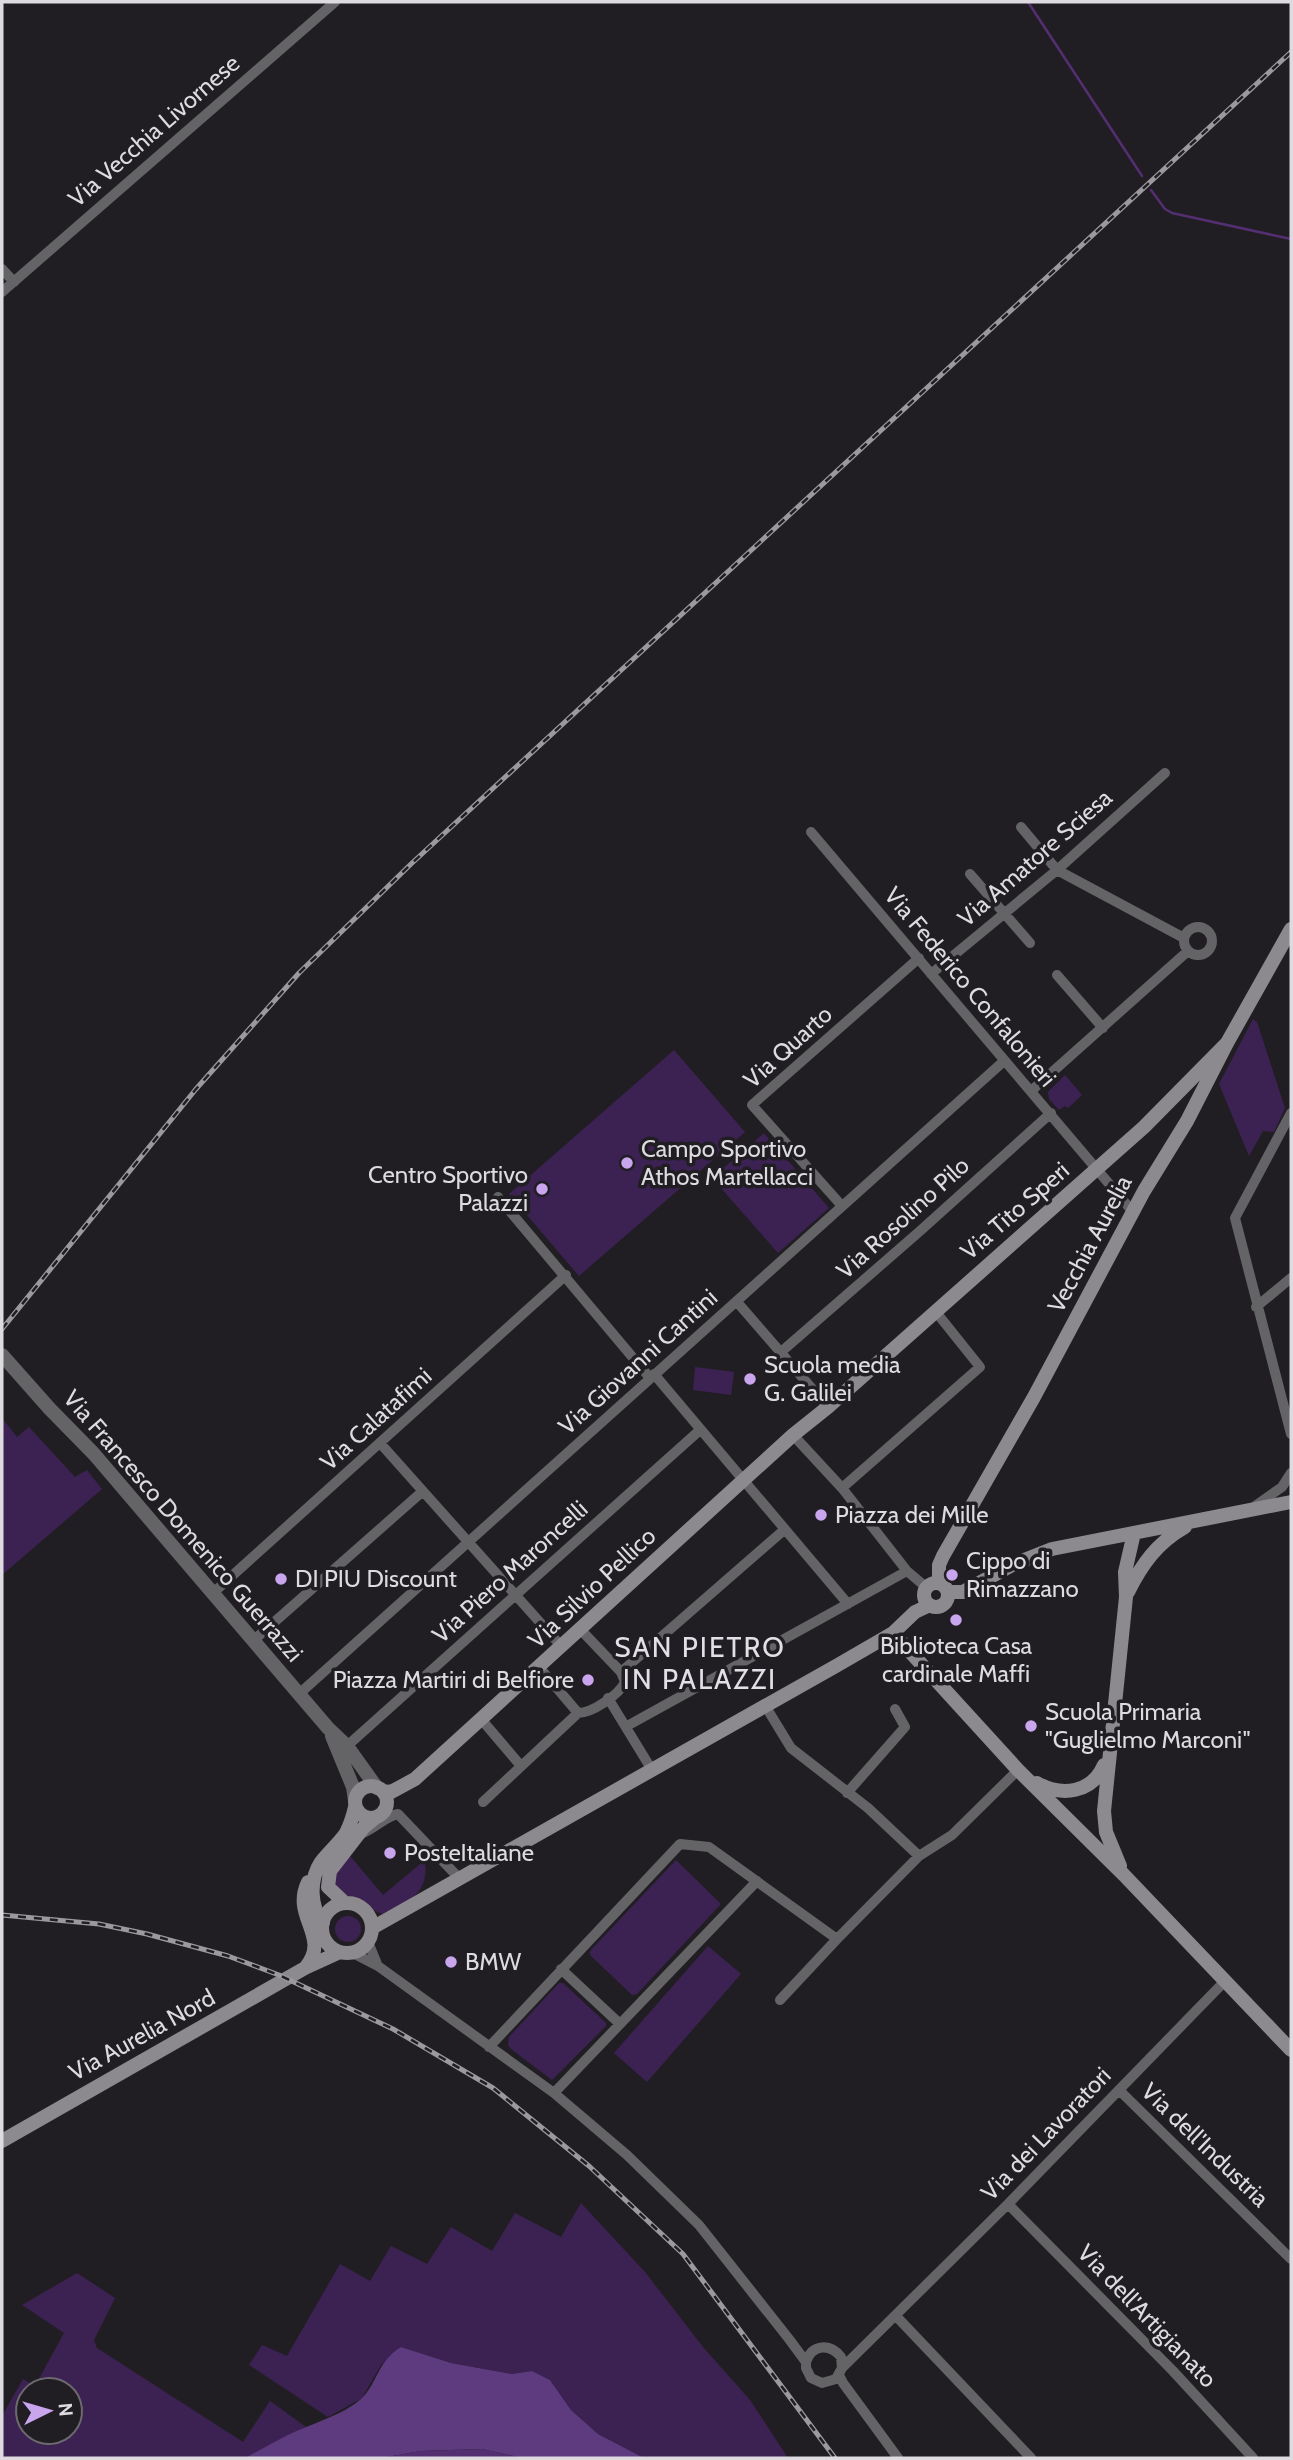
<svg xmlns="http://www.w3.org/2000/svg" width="1293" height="2460" font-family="Cabin,sans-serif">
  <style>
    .green { fill: #3c2253; fill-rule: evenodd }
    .forest { fill: #5e3a7e }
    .water { fill: #532f72 }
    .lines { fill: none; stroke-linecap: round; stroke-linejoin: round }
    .stream { stroke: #532f72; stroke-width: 2.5 }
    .minor { stroke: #646366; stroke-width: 10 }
    .tertiary { stroke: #646366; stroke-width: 14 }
    .secondary { stroke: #8c8a8e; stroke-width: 14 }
    .rail-casing { stroke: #9c999e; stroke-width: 5 }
    .rail { stroke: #211e23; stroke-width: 2.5; stroke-dasharray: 8; stroke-linecap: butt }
    .poi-dot { fill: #c9a5ee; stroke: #211e23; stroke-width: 2.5 }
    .labels { text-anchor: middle; stroke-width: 7; stroke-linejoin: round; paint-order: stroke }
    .street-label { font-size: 24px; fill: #dddbdf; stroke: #211e23 }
    .poi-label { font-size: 24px; fill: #dddbdf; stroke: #211e23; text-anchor: start }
    .quarter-label { font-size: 28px; letter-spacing: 2px; fill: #e2dfe6; stroke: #211e23 }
  </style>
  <rect width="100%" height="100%" fill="#211e23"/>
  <path class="green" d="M1253,1019L1257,1022L1285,1108L1274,1132L1263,1131L1249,1156L1219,1084Z
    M674,1050L745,1132L579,1276L509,1194Z
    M1065,1075L1082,1095L1068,1108L1065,1106L1059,1110L1049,1099L1048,1092Z
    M764,1133L829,1208L778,1253L712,1178Z
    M695,1367L734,1372L731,1395L693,1390Z
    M2,1418L17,1437L29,1427L75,1477L87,1470L102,1489L2,1575Z
    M350,1856L383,1895L425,1860C429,1895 410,1899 383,1914C374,1912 371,1906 363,1901C354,1896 344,1896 335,1890L333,1872Z
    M676,1860L720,1903V1905L637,1994L632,1995L590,1955V1951Z
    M335 1929a13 13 0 1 1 26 0a13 13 0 1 1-26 0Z
    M708,1946L741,1974L647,2082L614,2053Z
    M559,1983H563L606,2023V2026L552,2080L511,2049L508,2045L509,2037Z
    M581,2203L645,2272L703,2347L750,2400L788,2458H644L598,2434L571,2410L550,2380L532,2371L512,2374L451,2363L401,2347L381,2365L362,2398L328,2417L249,2365L262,2345L287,2356L340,2264L370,2281L391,2246L427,2264L451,2227L492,2251L515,2213L561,2237Z
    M77,2273L115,2298L94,2340L97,2348L243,2442L270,2401L306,2427L245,2458H2V2416L23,2379L35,2386L64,2333L22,2305ZM28,2390H70V2432H28Z"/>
  <path class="forest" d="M401,2347L451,2363L512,2374L532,2371L550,2380L571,2410L598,2434L644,2458H522L482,2449L421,2451L381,2458H245C260,2450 274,2442 288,2435C310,2424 344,2415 362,2398C378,2382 377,2362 401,2347Z"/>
  <path class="water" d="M482,2449L522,2458H381L421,2451Z"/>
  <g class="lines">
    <path class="stream" d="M1028,2L1142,176
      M1151,190L1165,209L1172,213L1291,239"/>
    <path class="minor" d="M2,269L14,282
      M2,292L335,2
      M1021,827L1057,870L1184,938
      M811,832L1133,1212
      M970,874L1030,943
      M1184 941a14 14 0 1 1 28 0a14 14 0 1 1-28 0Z
      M931,974L1057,870L1165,773
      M1057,975L1103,1028
      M1031,1091L1188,951
      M1291,1113L1235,1218L1291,1434
      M498,1197L650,1378
      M842,1206L752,1105L919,958
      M737,1302L828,1407
      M1256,1307L1291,1278
      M781,1352L920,1231L1051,1113
      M654,1374L848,1604
      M793,1435L842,1488L907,1571L927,1588
      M380,1443L561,1646
      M842,1488L980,1367L936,1312
      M1255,1506L1282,1487L1291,1473
      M213,1593L566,1275
      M254,1640L423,1491
      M539,1667L578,1713C592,1713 619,1695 625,1682L621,1672L580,1629
      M621,1672L784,1530
      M299,1694L1004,1061
      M608,1698L652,1770
      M766,1707L791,1748L868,1808L919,1856
      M481,1719L521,1766
      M627,1726L907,1571
      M347,1746L700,1430
      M847,1793L905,1727L895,1709
      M483,1802L578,1713
      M358,1835C374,1830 385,1816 398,1814L459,1878
      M368,1942L377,1964
      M351,1952L378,1966L554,2093L627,2155L699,2225L789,2339L806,2362V2368L811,2378L822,2383L836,2379L842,2368L841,2357C830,2343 812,2344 806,2362
      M561,1969L620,2024
      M780,2000L837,1939
      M489,2047L680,1844L709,1847L837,1939L919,1856L952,1835L1018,1770
      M1119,2090L1291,2259
      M554,2093L757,1881
      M1008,2204L1173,2371L1253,2458
      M896,2316L1031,2458
      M842,2368L1008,2204L1225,1981
      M839,2375L843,2383L898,2458"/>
    <path class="tertiary" d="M2,1355L49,1408L94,1454L328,1728L347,1746L377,1788
      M332,1736L353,1787L355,1801"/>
    <path class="secondary" d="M924 1595a12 12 0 1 1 24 0a12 12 0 1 1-24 0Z
      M939,1583V1565L943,1556L1034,1397L1144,1191L1187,1121L1227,1043L1291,929
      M948,1592H963L1012,1565L1052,1549L1291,1502
      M1128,1592C1142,1564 1157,1543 1185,1527
      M893,1633L1018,1770L1124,1875L1291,2050
      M1037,1783C1062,1797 1092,1793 1104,1765
      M355 1802a16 16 0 1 1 32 0a16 16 0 1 1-32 0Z
      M382,1791L391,1792L415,1779L793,1435L828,1407L1144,1127L1227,1043
      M1120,1866L1106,1832L1104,1811L1126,1597L1125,1572L1134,1533
      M345,1903L328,1887L330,1871L364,1827L376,1817
      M322 1928a25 25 0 1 1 50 0a25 25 0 1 1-50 0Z
      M323,1923C310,1907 309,1880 321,1862C329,1852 339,1843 346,1833C350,1825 353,1816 355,1807
      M372,1928L836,1666L893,1633L915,1612L930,1605
      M306,1967C331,1936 291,1917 308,1882
      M2,2141L305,1968L340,1952"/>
    <g class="rail-casing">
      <path id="rail" d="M2,1329L196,1089L299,973L411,864L1291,52
        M2,1915L99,1924L147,1934L228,1956L279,1975L393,2029L493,2088L589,2166L683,2254L835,2458"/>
    </g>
    <use href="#rail" class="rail"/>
  </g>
  <g class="poi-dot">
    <circle cx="627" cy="1163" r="7"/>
    <circle cx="542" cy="1189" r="7"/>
    <circle cx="750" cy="1379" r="7"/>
    <circle cx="821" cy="1515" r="7"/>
    <circle cx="952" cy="1575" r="7"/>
    <circle cx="281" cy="1579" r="7"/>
    <circle cx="956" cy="1620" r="7"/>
    <circle cx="588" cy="1680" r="7"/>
    <circle cx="1031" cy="1726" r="7"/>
    <circle cx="390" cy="1853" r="7"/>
    <circle cx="451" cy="1962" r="7"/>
  </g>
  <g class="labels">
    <g class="street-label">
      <text transform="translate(154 131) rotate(-41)" y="8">Via Vecchia Livornese</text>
      <text transform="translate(1035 858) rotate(-41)" y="8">Via Amatore Sciesa</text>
      <text transform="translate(970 987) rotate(50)" y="8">Via Federico Confalonieri</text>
      <text transform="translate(788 1047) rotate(-42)" y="8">Via Quarto</text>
      <text transform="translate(1015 1211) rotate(-41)" y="8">Via Tito Speri</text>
      <text transform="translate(903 1218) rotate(-42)" y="8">Via Rosolino Pilo</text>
      <text transform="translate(1090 1244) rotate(-62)" y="8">Vecchia Aurelia</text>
      <text transform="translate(638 1362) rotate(-42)" y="8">Via Giovanni Cantini</text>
      <text transform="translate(376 1419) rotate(-42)" y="8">Via Calatafimi</text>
      <text transform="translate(183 1526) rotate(49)" y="8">Via Francesco Domenico Guerrazzi</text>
      <text transform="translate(510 1572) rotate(-42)" y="8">Via Piero Maroncelli</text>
      <text transform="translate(592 1588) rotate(-43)" y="8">Via Silvio Pellico</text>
      <text transform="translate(142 2035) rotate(-29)" y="8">Via Aurelia Nord</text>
      <text transform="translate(1046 2134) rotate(-46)" y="8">Via dei Lavoratori</text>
      <text transform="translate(1205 2145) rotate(44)" y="8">Via dell'Industria</text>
      <text transform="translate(1147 2316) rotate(46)" y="8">Via dell'Artigianato</text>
    </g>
    <g class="poi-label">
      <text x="641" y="1157">Campo Sportivo<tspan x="641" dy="28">Athos Martellacci</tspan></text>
      <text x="528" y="1183" text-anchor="end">Centro Sportivo<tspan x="528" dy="28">Palazzi</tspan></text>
      <text x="764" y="1373">Scuola media<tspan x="764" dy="28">G. Galilei</tspan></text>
      <text x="835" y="1523">Piazza dei Mille</text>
      <text x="966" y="1569">Cippo di<tspan x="966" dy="28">Rimazzano</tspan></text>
      <text x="295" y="1587">DI PIU Discount</text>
      <text x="956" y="1654" text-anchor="middle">Biblioteca Casa<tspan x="956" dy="28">cardinale Maffi</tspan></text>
      <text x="574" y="1688" text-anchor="end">Piazza Martiri di Belfiore</text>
      <text x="1045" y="1720">Scuola Primaria<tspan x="1045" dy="28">"Guglielmo Marconi"</tspan></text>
      <text x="404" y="1861">PosteItaliane</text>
      <text x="465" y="1970">BMW</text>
    </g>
    <g class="quarter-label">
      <text x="700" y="1657">SAN PIETRO<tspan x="700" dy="32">IN PALAZZI</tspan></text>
    </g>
  </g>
  <rect width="1293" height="2460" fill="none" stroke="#dddbdf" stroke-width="7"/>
  <g transform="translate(49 2411) rotate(85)"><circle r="33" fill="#211e23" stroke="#6c6a6e" stroke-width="2"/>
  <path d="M0-5L12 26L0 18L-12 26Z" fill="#c9a5ee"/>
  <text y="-10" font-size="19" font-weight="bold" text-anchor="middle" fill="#dddbdf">N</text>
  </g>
</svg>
